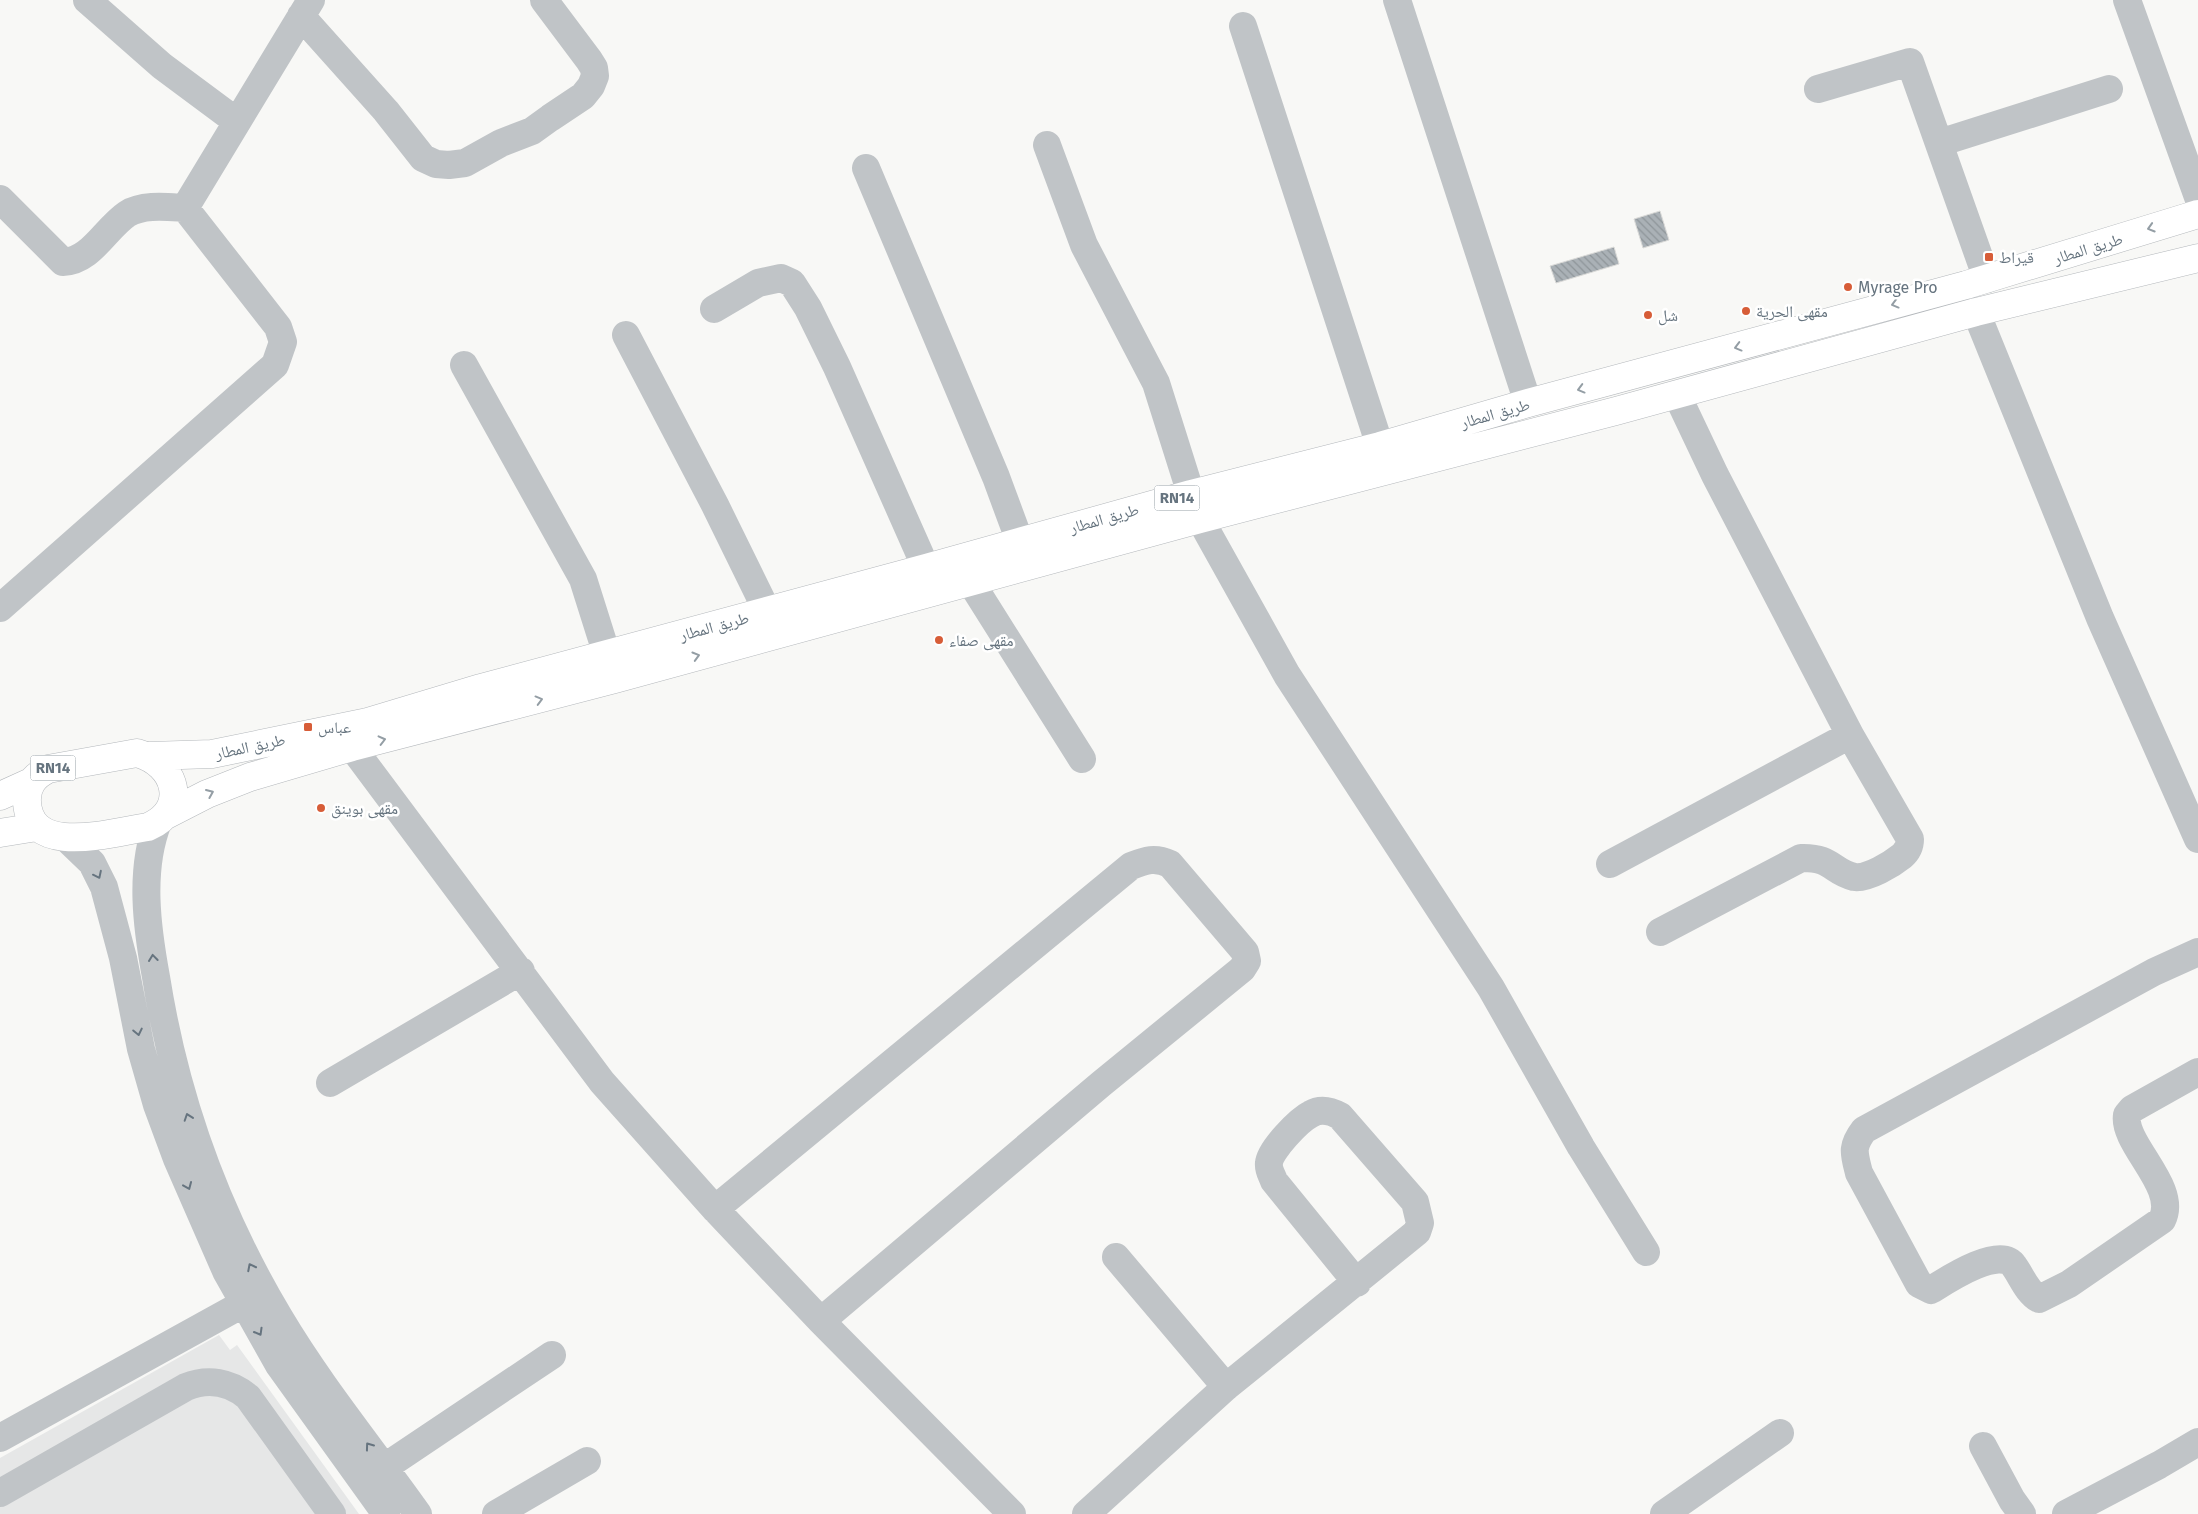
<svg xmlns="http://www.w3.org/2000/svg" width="2198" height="1514" font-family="'Fira Sans','Noto Naskh Arabic',sans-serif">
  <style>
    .built { fill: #e6e7e7 }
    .building { fill: url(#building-back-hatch); stroke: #dadad8 }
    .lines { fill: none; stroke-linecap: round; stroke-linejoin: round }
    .major-casing { stroke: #b4b8bc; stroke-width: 29 }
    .minor { stroke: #c0c4c7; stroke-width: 28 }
    .major { stroke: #fff; stroke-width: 28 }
    .oneway { stroke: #949ea5 }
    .oneway2 { stroke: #66747f }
    .poi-dot { fill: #d75d38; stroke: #fff; stroke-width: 2 }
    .labels { text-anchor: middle; stroke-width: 5; stroke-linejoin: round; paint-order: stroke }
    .shield { fill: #fff; stroke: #949ea5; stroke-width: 1 }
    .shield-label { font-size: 15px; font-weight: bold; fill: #66747f }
    .street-label { font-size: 16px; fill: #66747f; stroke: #fff }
    .poi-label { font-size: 16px; fill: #66747f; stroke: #fff; text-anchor: start }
  </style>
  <defs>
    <pattern id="building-back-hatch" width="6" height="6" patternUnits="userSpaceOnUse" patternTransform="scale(1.25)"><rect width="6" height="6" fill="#aab1b6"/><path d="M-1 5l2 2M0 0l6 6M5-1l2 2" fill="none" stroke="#8e9599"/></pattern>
  </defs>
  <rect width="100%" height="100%" fill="#f8f8f6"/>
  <path class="built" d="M219,1335L230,1350L237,1345L359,1514H0V1458Z"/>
  <path class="building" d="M1660,211L1669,240L1643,248L1634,219Z
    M1614,247L1619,264L1556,283L1550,266Z"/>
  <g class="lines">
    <g class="major-casing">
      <path id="major" d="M137,753C177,764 189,809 148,827C112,832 30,858 27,802C26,786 34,776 48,769Z
        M150,756L212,754L368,722L481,688L926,568L1191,494L1380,446L1528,403L1966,285L2198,214
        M0,796L31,782
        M166,815L207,794L250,777L352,747L615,679L1200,519L1616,411L1976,312L2198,258
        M0,833L37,827"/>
    </g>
    <path class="minor" d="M87,0L162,66L236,121
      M1397,0L1528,403
      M2127,0L2198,197
      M301,16L386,111L423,158L436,164L449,165L465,163L501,143L532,131L550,118L583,96L591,86L595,76L594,68L589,60L544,0
      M1243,26L1380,446
      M1818,89L1910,62L1987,279
      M1939,143L2109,89
      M1047,145L1084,245L1156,383L1191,494
      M866,168L996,477L1020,542
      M0,199L63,262C91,261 105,229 127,214C143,204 167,207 185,208
      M714,309L758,283L781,278L792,283L808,308L837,367L926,568
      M1976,312L2100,618L2198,839
      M626,335L715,505L767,611
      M464,365L583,579L607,655
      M1200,519L1287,675L1491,988L1581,1147L1646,1252
      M970,581L1082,759
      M0,608L275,365L283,342L278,327L185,208L311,0
      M352,747L602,1082L715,1209L821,1321L1012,1514
      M158,822C139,870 147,928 156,977C175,1097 217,1213 279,1317C320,1386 372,1449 418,1514
      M66,838L92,863L104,887L123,958L141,1049L157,1105L177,1159L226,1271L279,1365L386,1514
      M1610,864L1850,735
      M1660,932L1801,858C1832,857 1832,872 1854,877C1868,879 1892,864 1902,856C1908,851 1910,845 1910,839L1850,735L1715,475L1677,395
      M2198,952L2154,972L1864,1130C1851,1147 1854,1153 1859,1173L1919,1284L1931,1290C1947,1280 2000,1245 2014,1266C2022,1277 2027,1292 2039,1299L2069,1284L2162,1220C2179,1187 2122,1144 2127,1115L2132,1109L2198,1072
      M330,1083L521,971
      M715,1209L1131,866C1146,860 1155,857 1170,864L1245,952L1247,961L1242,969L1101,1084L821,1321
      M1116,1257L1226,1387
      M0,1438L259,1295
      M1983,1446L2012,1500L2022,1514
      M385,1467L552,1355
      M0,1493L186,1387C208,1378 230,1382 248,1397L332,1514
      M496,1514L587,1461
      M1086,1514L1226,1387L1417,1232L1420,1223L1415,1202L1340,1116C1331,1111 1321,1108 1311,1114C1299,1120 1270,1150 1269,1163C1268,1170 1272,1175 1274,1181L1357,1283
      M1664,1514L1780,1433
      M2066,1514L2159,1465L2198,1442"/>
    <use href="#major" class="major"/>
  </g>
  <defs><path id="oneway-chevron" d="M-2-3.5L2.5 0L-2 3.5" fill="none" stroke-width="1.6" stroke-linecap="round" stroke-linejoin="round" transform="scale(1.25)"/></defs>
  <g class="oneway">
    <use href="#oneway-chevron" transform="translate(2151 228) rotate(163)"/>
    <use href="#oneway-chevron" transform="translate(1895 304) rotate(165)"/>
    <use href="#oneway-chevron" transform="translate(1738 347) rotate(165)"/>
    <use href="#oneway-chevron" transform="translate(1581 389) rotate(165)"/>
    <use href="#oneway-chevron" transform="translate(696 656) rotate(-16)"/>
    <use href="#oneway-chevron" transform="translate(539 700) rotate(-15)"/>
    <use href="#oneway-chevron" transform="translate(382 740) rotate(-14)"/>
    <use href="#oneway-chevron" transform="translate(210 793) rotate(-23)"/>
  </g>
  <g class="oneway2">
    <use href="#oneway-chevron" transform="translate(98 875) rotate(64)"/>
    <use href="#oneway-chevron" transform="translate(153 958) rotate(-97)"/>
    <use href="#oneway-chevron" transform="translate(138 1032) rotate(78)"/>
    <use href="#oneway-chevron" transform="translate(188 1117) rotate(-109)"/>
    <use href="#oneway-chevron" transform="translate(188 1186) rotate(67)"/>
    <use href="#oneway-chevron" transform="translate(251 1267) rotate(-117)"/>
    <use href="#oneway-chevron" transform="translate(259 1332) rotate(60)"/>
    <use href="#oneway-chevron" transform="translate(369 1446) rotate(-126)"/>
  </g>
  <g class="poi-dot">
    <rect x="1984" y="252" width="10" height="10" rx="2.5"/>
    <circle cx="1848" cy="287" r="5"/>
    <circle cx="1746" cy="311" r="5"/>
    <circle cx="1648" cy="315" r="5"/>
    <circle cx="939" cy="640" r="5"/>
    <rect x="303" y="722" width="10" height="10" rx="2.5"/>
    <circle cx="321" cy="808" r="5"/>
  </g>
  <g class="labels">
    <g class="shield">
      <rect x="1154.5" y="485.5" width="45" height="25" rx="4"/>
      <rect x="30.5" y="755.5" width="45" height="25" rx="4"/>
    </g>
    <g class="shield-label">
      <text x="1177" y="503">RN14</text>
      <text x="53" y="773">RN14</text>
    </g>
    <g class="street-label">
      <text transform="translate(2088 248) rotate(-17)" y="6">طريق المطار</text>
      <text transform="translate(1495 413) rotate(-16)" y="6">طريق المطار</text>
      <text transform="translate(1104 518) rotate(-16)" y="6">طريق المطار</text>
      <text transform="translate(714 626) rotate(-15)" y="6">طريق المطار</text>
      <text transform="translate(250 746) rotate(-12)" y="6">طريق المطار</text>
    </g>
    <g class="poi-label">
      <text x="1999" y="263">قيراط</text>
      <text x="1858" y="293">Myrage Pro</text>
      <text x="1756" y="317">مقهى الحرية</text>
      <text x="1658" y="321">شل</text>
      <text x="949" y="646">مقهى صفاء</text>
      <text x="318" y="733">عباس</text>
      <text x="331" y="814">مقهى بوينق</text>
    </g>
  </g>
</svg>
